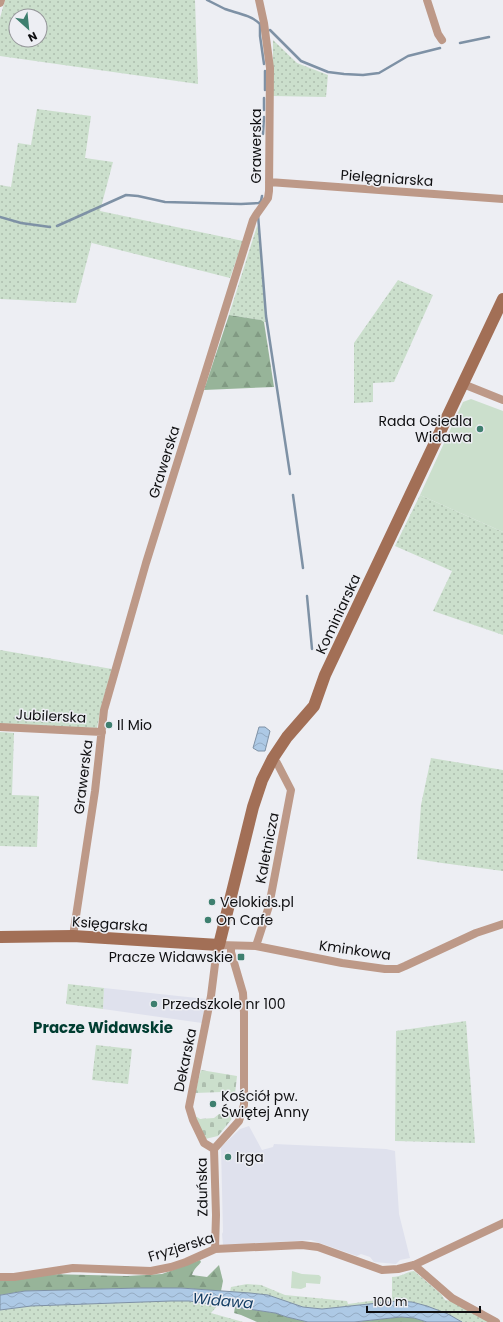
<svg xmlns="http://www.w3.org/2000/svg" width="503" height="1322" font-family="Poppins,sans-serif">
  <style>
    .built { fill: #dfe1ed }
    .grass { fill: url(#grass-dots); fill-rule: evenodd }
    .forest { fill: url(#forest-firs) }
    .cemetery { fill: url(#cemetery-stones) }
    .green { fill: #cbdfcc }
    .water { fill: url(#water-waves); stroke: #7e91a5 }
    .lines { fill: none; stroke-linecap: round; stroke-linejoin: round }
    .stream { stroke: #7e91a5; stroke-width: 2.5 }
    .street { stroke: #bd9988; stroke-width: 8 }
    .secondary { stroke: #a26f56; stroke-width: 12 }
    .poi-dot { fill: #3e7f6f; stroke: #edeef3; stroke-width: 1.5 }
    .labels { text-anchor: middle; stroke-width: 3; stroke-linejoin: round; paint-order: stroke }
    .street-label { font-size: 14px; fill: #0f0f11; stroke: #edeef3 }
    .poi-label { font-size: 14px; fill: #0f0f11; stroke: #edeef3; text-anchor: start }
    .neighbourhood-label { font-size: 15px; font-weight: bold; fill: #013d31; stroke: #edeef3 }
    .water-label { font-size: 15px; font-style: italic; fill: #163f65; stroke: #edeef3 }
  </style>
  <defs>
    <pattern id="grass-dots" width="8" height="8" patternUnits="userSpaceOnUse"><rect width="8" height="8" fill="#cbdfcc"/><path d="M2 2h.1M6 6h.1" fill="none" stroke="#adbeae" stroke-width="1.8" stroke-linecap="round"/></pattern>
    <pattern id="forest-firs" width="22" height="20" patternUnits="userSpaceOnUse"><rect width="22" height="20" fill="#97b499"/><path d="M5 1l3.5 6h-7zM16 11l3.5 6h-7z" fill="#819a83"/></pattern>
    <pattern id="cemetery-stones" width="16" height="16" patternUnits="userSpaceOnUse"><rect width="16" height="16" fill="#cbdfcc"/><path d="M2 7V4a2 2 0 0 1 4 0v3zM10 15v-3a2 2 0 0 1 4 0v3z" fill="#adbeae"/></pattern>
    <pattern id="water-waves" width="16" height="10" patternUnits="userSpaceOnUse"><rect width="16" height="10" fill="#adc9e5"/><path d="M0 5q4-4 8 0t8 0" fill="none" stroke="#94abc3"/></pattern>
  </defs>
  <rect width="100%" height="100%" fill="#edeef3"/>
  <path class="built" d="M104,988L206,999L202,1023L103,1009Z
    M249,1126L262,1150L273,1147L274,1144L386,1149L395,1151L399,1214L410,1258L400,1260L396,1264L374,1262L370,1257L361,1254L357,1256L311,1240L223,1245L222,1234L223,1232L221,1147L240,1129Z"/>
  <path class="grass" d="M5,0H195L198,84L0,56V18ZM16,16H40V40H16Z
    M273,40L297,63L328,75L326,97L273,96Z
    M37,109L91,116L85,158L113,162L100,211L243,241L230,278L92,243V241L76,303L0,299V185L11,187L18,143L31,145Z
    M257,226L259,230L266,322H264L260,320L229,315Z
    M398,280L433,295L394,382L373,383V402L354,403V343Z
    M420,495L503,532V635L433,611L452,571L395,546Z
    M0,650L112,669L102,703L97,728L0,724Z
    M0,732L14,733L12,795L39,796L37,847L0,846Z
    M431,758L503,770V871L442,863L417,859L421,805Z
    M68,984L104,988L103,1009L66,1004Z
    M466,1021L475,1143L395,1141L396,1031Z
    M96,1045L132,1049L128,1084L92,1080Z
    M414,1271L441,1294L445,1300L451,1301L491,1322H462L448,1314L427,1306L412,1302L397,1301L322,1309L303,1307L268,1295L230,1292L231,1287L247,1284L261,1285L285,1295L347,1301L348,1304L392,1298V1277C401,1277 406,1272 414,1271Z
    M171,1301H189L218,1305L211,1313L243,1322H0V1310L31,1306Z"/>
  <path class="forest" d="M229,315L261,320L264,322L274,387L204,390Z
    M200,1260L201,1262C198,1266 193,1270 192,1275L207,1277L219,1265L223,1281L221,1291L181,1288H140L25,1291L0,1295V1280L49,1274L127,1276L162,1274Z
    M235,1307L275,1313L287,1317L308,1322H257L241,1315L234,1313Z
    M401,1317L414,1318L427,1322H354Z"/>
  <path class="cemetery" d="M201,1070L237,1076L235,1094L222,1092L195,1093Z
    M233,1113L231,1120L218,1136L205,1139L194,1117H197L200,1119L214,1118L219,1114Z"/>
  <path class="green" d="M471,399L503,411V532L420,495L463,402Z
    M292,1271L302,1274L319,1275L321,1277L320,1284L306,1283V1287L301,1289L291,1288Z"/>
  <path class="water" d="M259,727H265L270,731L265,751H258L253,748Z
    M140,1288H181L250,1293L268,1295L303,1307L322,1309L397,1301L412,1302L427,1306L448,1314L462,1322H427L414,1318L401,1317L354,1322H308L287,1317L275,1313L235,1307L229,1304L218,1305L189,1301H171L31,1306L0,1310V1295H1L25,1291Z"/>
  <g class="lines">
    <path class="stream" d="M207,0C213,3 219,6 225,9C236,13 251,15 260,24V36L264,64
      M270,30L301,61L328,72L344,74L363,75L379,73L408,56L440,48
      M460,43L489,37
      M265,90V71
      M264,110V98
      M263,134L264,117
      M258,215L266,316L290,474
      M0,217L21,223L50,227
      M57,226L126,195L138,196L165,202L241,204L259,203L261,201L262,196
      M293,495L303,568
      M307,596L312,649"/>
    <path class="street" d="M427,0L438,34L442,40
      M0,3L1,0
      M269,182L503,199
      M463,384L503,400
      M0,727L102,732
      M73,936L95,791L104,710L146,563L253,220L256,215L268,198L269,191L270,68L264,23L259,0
      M256,946L269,906L291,790L277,763L273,758
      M214,1149L204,1143L193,1120L189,1107L211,996L216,956L219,945L256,946L342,963L385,969H398L405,966L476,933L503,924
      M215,1249L216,1215L214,1149L239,1121L244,1105V1013L243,993L231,952V946
      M414,1265L452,1298L496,1322
      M0,1277H14L73,1268L151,1271L171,1267L186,1262L215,1249L302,1245L318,1247L382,1270L398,1269L414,1265L503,1223"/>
    <path class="secondary" d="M0,937L73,936L219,945L253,807L262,780L273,758L287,737L314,706L325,675L503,299"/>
  </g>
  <g class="poi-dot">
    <circle cx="480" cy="429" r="4"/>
    <circle cx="109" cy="725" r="4"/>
    <circle cx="212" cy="902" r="4"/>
    <circle cx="208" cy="920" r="4"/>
    <rect x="237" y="953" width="8" height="8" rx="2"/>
    <circle cx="154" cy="1004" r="4"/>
    <circle cx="213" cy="1104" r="4"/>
    <circle cx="228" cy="1157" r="4"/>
  </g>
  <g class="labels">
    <g class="street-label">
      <text transform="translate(256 146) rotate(-90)" y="5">Grawerska</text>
      <text transform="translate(387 178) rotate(4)" y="5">Pielęgniarska</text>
      <text transform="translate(164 462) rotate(-73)" y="5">Grawerska</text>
      <text transform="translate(338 614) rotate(-65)" y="5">Kominiarska</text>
      <text transform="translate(51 716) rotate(3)" y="5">Jubilerska</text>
      <text transform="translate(83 777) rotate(-83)" y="5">Grawerska</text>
      <text transform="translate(267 848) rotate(-79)" y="5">Kaletnicza</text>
      <text transform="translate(110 924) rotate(4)" y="5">Księgarska</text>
      <text transform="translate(355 950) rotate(8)" y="5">Kminkowa</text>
      <text transform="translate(185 1060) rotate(-78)" y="5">Dekarska</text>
      <text transform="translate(202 1187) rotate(-91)" y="5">Zduńska</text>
      <text transform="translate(181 1247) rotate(-17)" y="5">Fryzjerska</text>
    </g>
    <g class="poi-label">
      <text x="472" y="426" text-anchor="end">Rada Osiedla<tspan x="472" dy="16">Widawa</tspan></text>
      <text x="117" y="730">Il Mio</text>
      <text x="220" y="907">Velokids.pl</text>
      <text x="216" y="925">On Cafe</text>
      <text x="233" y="962" text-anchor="end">Pracze Widawskie</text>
      <text x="162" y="1009">Przedszkole nr 100</text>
      <text x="221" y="1101">Kościół pw.<tspan x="221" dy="16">Świętej Anny</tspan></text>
      <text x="236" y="1162">Irga</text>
    </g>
    <g class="neighbourhood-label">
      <text x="103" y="1033">Pracze Widawskie</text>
    </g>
    <g class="water-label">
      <text transform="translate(223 1301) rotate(5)" y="5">Widawa</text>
    </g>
  </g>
  <g transform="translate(28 28) rotate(153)"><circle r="19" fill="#edeef3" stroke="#949599"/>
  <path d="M0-3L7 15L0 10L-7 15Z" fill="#3e7f6f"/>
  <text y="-6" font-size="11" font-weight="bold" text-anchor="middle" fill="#0f0f11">N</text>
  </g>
  <path d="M367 1306v6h113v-6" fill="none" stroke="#0f0f11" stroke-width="2"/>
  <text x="373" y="1306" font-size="12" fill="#0f0f11" stroke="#edeef3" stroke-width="3" paint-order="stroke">100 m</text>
</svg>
